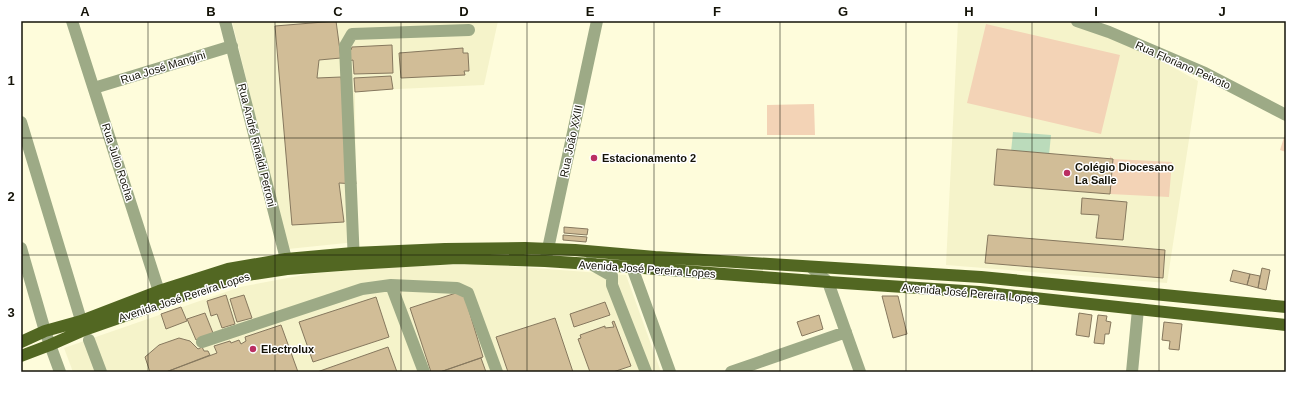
<svg xmlns="http://www.w3.org/2000/svg" width="1307" height="393" font-family="Helvetica,sans-serif">
  <style>
    .built { fill: #f5f3ca }
    .green { fill: #f3d3b6 }
    .water { fill: #bbdbbb }
    .building { fill: #d1bd97; stroke: #86785e }
    .lines { fill: none; stroke-linecap: round; stroke-linejoin: round }
    .minor { stroke: #9daa86; stroke-width: 12 }
    .major { stroke: #526722; stroke-width: 12 }
    .grid { fill: none; stroke: #141308; stroke-width: 1; stroke-opacity: 0.55 }
    .poi-dot { fill: #ba2e62; stroke: #fff; stroke-width: 1.5 }
    .labels { text-anchor: middle; stroke-width: 3; stroke-linejoin: round; paint-order: stroke }
    .street-label { font-size: 11px; fill: #141308; stroke: #fff }
    .poi-label { font-size: 11px; font-weight: bold; fill: #141308; stroke: #fff; text-anchor: start }
    .neatline { fill: none; stroke: #141308; stroke-width: 1.5 }
    .grid-label { font-size: 13px; text-anchor: middle; font-weight: bold; fill: #141308 }
  </style>
  <rect width="100%" height="100%" fill="#fefcdb"/>
  <path class="built" d="M232,21H498L484,85L355,91L356,242L288,249Z
    M958,21H1068L1109,32L1198,81L1167,283L946,265Z
    M483,264L626,275L661,372H73L64,348L240,287L309,274L385,267Z"/>
  <path class="green" d="M986,24L1120,55L1101,134L967,103Z
    M814,104L815,135H767V105Z
    M1286,131V152L1280,150Z
    M1110,156L1113,159L1172,162L1169,197L1110,194Z"/>
  <path class="water" d="M1013,132L1051,135L1049,155L1011,152Z"/>
  <path class="building" d="M336,21L341,58L319,60L317,78L341,77L356,184L339,183L344,222L292,225L275,26Z
    M392,45L393,73L354,74L353,60L348,61L347,50H351L352,47Z
    M463,48V53H468L469,71H464L465,75L401,78L399,53Z
    M391,76L393,89L355,92L354,78Z
    M997,149L1113,159L1110,194L994,185Z
    M1082,198L1127,202L1123,240L1096,238L1099,215L1081,214Z
    M564,227L588,229L587,235L564,233Z
    M563,235L587,237L586,242L563,240Z
    M988,235L1165,250L1163,278L985,263Z
    M1262,268L1270,270L1266,290L1258,288Z
    M1233,270L1250,274L1247,285L1230,281Z
    M1250,274L1260,276L1258,288L1247,285Z
    M459,292L465,297L483,357L440,372H431L410,308Z
    M226,295L235,324L222,328L217,314L211,316L207,301Z
    M244,295L252,318L237,322L230,299Z
    M882,296H898L907,334L893,338Z
    M376,297L389,337L313,362L299,322Z
    M605,302L610,315L574,327L570,314Z
    M181,307L187,321L166,329L161,314Z
    M205,313L213,333L196,340L187,319Z
    M1079,313L1092,315L1089,337L1076,335Z
    M819,315L823,329L802,336L797,322Z
    M1098,315L1107,316L1106,321L1111,322L1109,334H1105L1104,344L1094,343Z
    M555,318L573,372H508L496,337Z
    M614,321L631,366L613,372H590L578,339L581,338L580,335L605,326V328L614,327L612,322Z
    M1164,322L1182,324L1179,350L1169,349L1170,341L1162,340Z
    M281,325L298,372H166L217,353L214,346L230,341L231,343L239,340L241,344L246,341L245,337Z
    M179,338L190,341L198,349L202,347L204,351H208L210,355L166,372H150L145,357L159,345Z
    M388,347L397,372H317Z
    M481,358L486,372H440Z"/>
  <g class="lines">
    <path class="minor" d="M72,21L162,301
      M225,21L286,259L287,269
      M1077,21L1109,32L1205,73L1286,115
      M94,88L232,46
      M21,122L84,330
      M21,248L45,331L60,372
      M546,258L597,21
      M633,259L632,267L670,372
      M591,261V264L612,276V285L646,372
      M354,263L345,46L352,34L469,30
      M811,267L828,282L860,372
      M391,285L424,372
      M89,340L101,372
      M202,342L362,289L391,285L457,288L468,293L497,372
      M731,372L846,332
      M1132,372L1138,309"/>
    <path class="major" d="M21,342L45,331L81,321L159,291L228,269L286,259L353,253L445,249L525,248L575,250L655,257L981,277L1286,307
      M21,356L50,345L84,330L230,279L254,274L287,269L354,264L457,258L545,261L591,264L828,282L979,292L1286,325"/>
  </g>
  <path class="grid" d="M148,21V372M275,21V372M401,21V372M527,21V372M654,21V372M780,21V372M906,21V372M1032,21V372M1159,21V372M21,138H1286M21,255H1286"/>
  <g class="poi-dot">
    <circle cx="594" cy="158" r="4"/>
    <circle cx="1067" cy="173" r="4"/>
    <circle cx="253" cy="349" r="4"/>
  </g>
  <g class="labels">
    <g class="street-label">
      <text transform="translate(1183 65) rotate(24)" y="4">Rua Floriano Peixoto</text>
      <text transform="translate(163 67) rotate(-17)" y="4">Rua José Mangini</text>
      <text transform="translate(571 141) rotate(-78)" y="4">Rua João XXIII</text>
      <text transform="translate(257 145) rotate(76)" y="4">Rua André Rinaldi Petroni</text>
      <text transform="translate(118 162) rotate(72)" y="4">Rua Julio Rocha</text>
      <text transform="translate(647 269) rotate(4)" y="4">Avenida José Pereira Lopes</text>
      <text transform="translate(970 293) rotate(5)" y="4">Avenida José Pereira Lopes</text>
      <text transform="translate(184 297) rotate(-18)" y="4">Avenida José Pereira Lopes</text>
    </g>
    <g class="poi-label">
      <text x="602" y="162">Estacionamento 2</text>
      <text x="1075" y="171">Colégio Diocesano<tspan x="1075" dy="13">La Salle</tspan></text>
      <text x="261" y="353">Electrolux</text>
    </g>
  </g>
  <rect width="1307" height="393" fill="none" stroke="#ffffff" stroke-width="44"/>
  <rect x="22" y="22" width="1263" height="349" class="neatline"/>
  <g class="grid-label">
    <text x="85" y="16">A</text>
    <text x="211" y="16">B</text>
    <text x="338" y="16">C</text>
    <text x="464" y="16">D</text>
    <text x="590" y="16">E</text>
    <text x="717" y="16">F</text>
    <text x="843" y="16">G</text>
    <text x="969" y="16">H</text>
    <text x="1096" y="16">I</text>
    <text x="1222" y="16">J</text>
    <text x="11" y="85">1</text>
    <text x="11" y="201">2</text>
    <text x="11" y="317">3</text>
  </g>
</svg>
